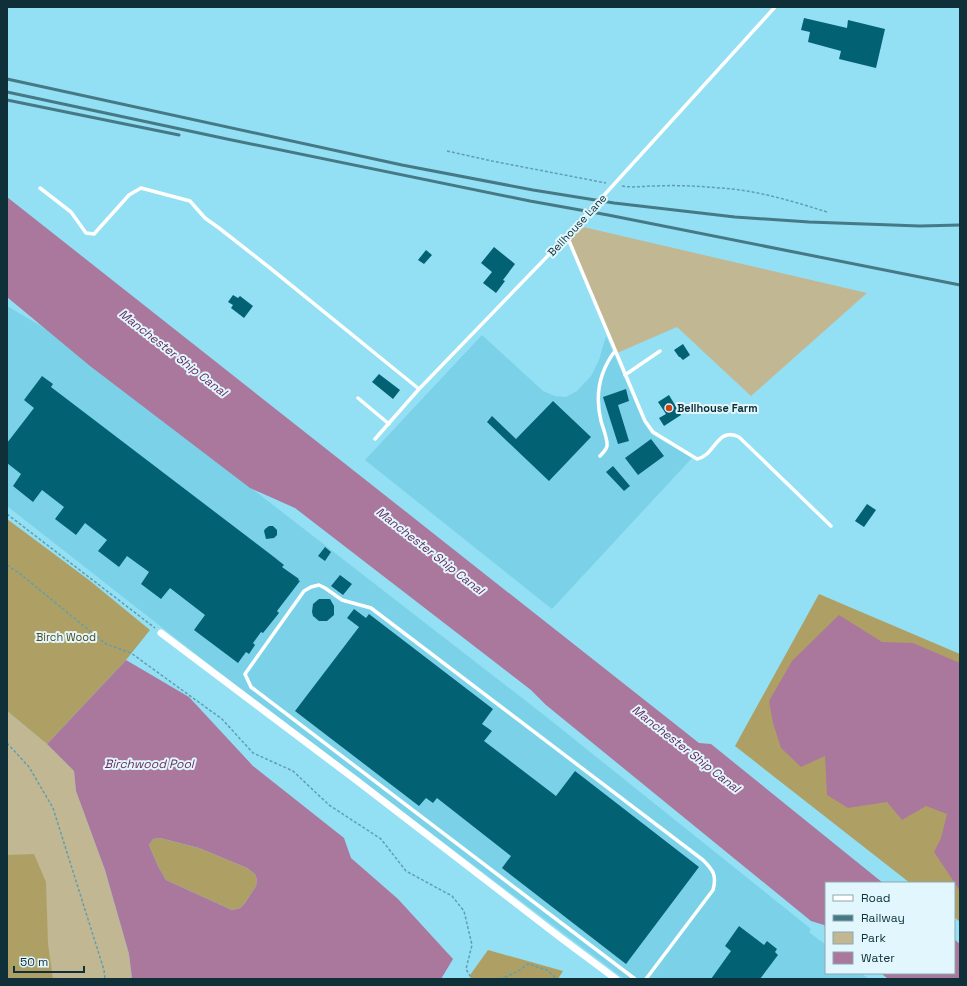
<svg xmlns="http://www.w3.org/2000/svg" width="967" height="986" font-family="'Space Grotesk',sans-serif">
  <style>
    .built { fill: #7bd2e8 }
    .green { fill: #c1b893 }
    .forest { fill: #aea065 }
    .water { fill: #aa789c; fill-rule: evenodd }
    .building { fill: #036174 }
    .lines { fill: none; stroke-linecap: round; stroke-linejoin: round }
    .path { stroke: #629eae; stroke-width: 1.5; stroke-dasharray: 3 2; stroke-linecap: butt }
    .service { stroke: #fff; stroke-width: 3.5 }
    .minor { stroke: #fff; stroke-width: 7 }
    .rail { stroke: #467986; stroke-width: 3 }
    .poi-dot { fill: #cb4316; stroke: #e1f7fd; stroke-width: 1.5 }
    .labels { text-anchor: middle; stroke-width: 4; stroke-linejoin: round; paint-order: stroke }
    .street-label { font-size: 11px; fill: #0f3038; stroke: #e1f7fd }
    .poi-label { font-size: 11px; font-weight: bold; fill: #0f3038; stroke: #e1f7fd; text-anchor: start }
    .park-label { font-size: 11px; fill: #554b1c; stroke: #e1f7fd }
    .water-label { font-size: 12px; font-style: italic; fill: #6b2d5d; stroke: #e1f7fd }
  </style>
  <rect width="100%" height="100%" fill="#93dff4"/>
  <path class="built" d="M7,306L46,329L544,715L811,929L809,932L826,945V973H861L869,979H624L229,680L7,506Z
    M482,335L543,391L555,396L566,397L577,391L591,376L599,360L606,336L643,421L651,434L692,458L552,609L365,460Z"/>
  <path class="green" d="M579,226L867,293L751,396L677,327L617,353L569,237Z
    M7,711L47,744L74,771L76,791L105,870L129,954L132,979H7Z"/>
  <path class="forest" d="M7,519L89,580L150,630L126,660L47,744L7,711Z
    M819,594L960,654V922L954,917V883H910L735,746Z
    M160,838L199,848L247,868L255,874L257,880L256,886L245,903L240,908L232,910L166,880L158,866L149,845L153,839Z
    M34,854L46,882L48,944L53,979H7V855Z
    M488,950L563,971L558,979H471L470,975Z"/>
  <path class="water" d="M7,197L699,743L711,744L883,883H826V927L824,925L811,921L546,705L531,690L295,508L250,488L90,366L7,297Z
    M839,615L882,642L913,643L960,663V891L934,852L941,838L947,814L926,806L902,820L887,802L848,808L827,795L825,756L801,767L781,748L773,723L769,701L792,661Z
    M126,660L189,697L253,766L344,838L351,858L398,899L453,959L441,979H132L129,954L105,870L76,791L74,771L47,744ZM160,838L199,848L247,868L255,874L257,880L256,886L245,903L240,908L232,910L166,880L158,866L149,845L153,839Z
    M954,939L960,944V979H888L881,973H954Z"/>
  <path class="building" d="M804,18L847,28L848,20L885,29L876,68L839,59L841,51L808,42L810,32L801,30Z
    M494,247L515,264L503,280L505,281L496,293L483,283L492,272L481,263Z
    M426,250L432,255L424,264L418,260Z
    M233,295L238,298L240,296L253,306L244,318L231,308L233,305L228,302Z
    M683,344L690,355L683,360L680,357H679L674,350Z
    M379,374L400,390L393,399L372,382Z
    M42,376L53,384L51,387L274,557L284,565L282,567L299,579L298,580L300,581L277,611L279,613L263,633L261,632L253,643L255,645L249,654L246,652L238,663L194,630L205,615L170,588L161,599L141,584L149,572L127,556L119,567L98,551L107,540L85,523L76,535L55,519L64,507L42,490L33,502L13,486L21,474L7,463V443L34,408L24,400Z
    M626,389L629,401L618,405L629,441L618,444L603,397Z
    M669,395L681,415L664,426L659,418L666,414L658,402Z
    M553,401L591,437L549,481L487,422L492,416L516,439Z
    M651,439L664,456L638,475L625,458Z
    M613,466L630,486L624,491L606,472Z
    M867,504L876,510L864,527L855,521Z
    M269,526H273L277,530V535L274,538L266,539L264,531L265,529Z
    M325,547L331,552L325,561L318,556Z
    M340,575L352,584L343,595L331,586Z
    M319,599H330L334,606V615L327,621H319L313,616L312,612L313,604Z
    M354,609L366,618L369,614L493,709L482,724L492,731L484,741L556,796L575,771L699,867L626,964L502,868L511,856L437,798L433,803L426,798L419,806L295,711L359,627L347,618Z
    M739,926L764,945L767,941L777,949L775,952L778,955L760,979H711L731,951L725,946Z"/>
  <g class="lines">
    <path class="path" d="M447,151L492,161L606,183
      M622,186C633,188 644,186 655,186C677,185 698,186 720,188C756,190 792,201 827,212
      M7,514L155,628
      M7,565L19,573L106,644L131,653L222,719L253,753L293,771L329,805L381,839L406,871L452,896L464,911L472,945L466,969L472,979
      M7,743L29,767L53,808L104,970L105,979
      M500,979L517,972L528,964L547,970L557,979"/>
    <path class="service" d="M40,188L71,212L86,233L94,234L129,195L141,188L190,201L205,218L219,228L270,268L419,389
      M567,236L645,421L653,432L697,459C715,456 717,426 739,437L831,526
      M625,375L660,351
      M358,398L389,424
      M375,439L419,389L567,236L775,7
      M600,456C603,453 606,450 607,446C608,440 603,428 601,421C595,396 599,372 615,351
      M635,979L251,687L245,674L304,591L311,587L319,585L325,588L342,600L371,608L703,860C713,870 717,875 713,890L646,979"/>
    <path class="minor" d="M161,633L356,780L561,938L616,979"/>
    <path class="rail" d="M7,79L402,165L533,190L614,203L735,217L809,222L920,226L960,225
      M7,92L227,139L530,201L608,215L960,285
      M7,100L179,135"/>
  </g>
  <circle class="poi-dot" cx="669" cy="408" r="4"/>
  <g class="labels">
    <g class="street-label">
      <text transform="translate(577 225) rotate(-47)" y="4">Bellhouse Lane</text>
    </g>
    <g class="poi-label">
      <text x="677" y="412">Bellhouse Farm</text>
    </g>
    <g class="park-label">
      <text x="66" y="641">Birch Wood</text>
    </g>
    <g class="water-label">
      <text transform="translate(173 353) rotate(38)" y="4">Manchester Ship Canal</text>
      <text transform="translate(430 551) rotate(38)" y="4">Manchester Ship Canal</text>
      <text transform="translate(686 749) rotate(38)" y="4">Manchester Ship Canal</text>
      <text x="149" y="768">Birchwood Pool</text>
    </g>
  </g>
  <rect width="967" height="986" fill="none" stroke="#0f3038" stroke-width="16"/>
  <rect x="825" y="882" width="130" height="92" fill="#e1f7fd" stroke="#8da7ae"/>
  <rect x="833" y="895" width="20" height="6" fill="#ffffff" stroke="#8da7ae"/>
  <text x="861" y="902" font-size="12" fill="#0f3038">Road</text>
  <rect x="833" y="915" width="20" height="6" fill="#467986" stroke="#8da7ae"/>
  <text x="861" y="922" font-size="12" fill="#0f3038">Railway</text>
  <rect x="833" y="932" width="20" height="12" fill="#c1b893" stroke="#8da7ae"/>
  <text x="861" y="942" font-size="12" fill="#0f3038">Park</text>
  <rect x="833" y="952" width="20" height="12" fill="#aa789c" stroke="#8da7ae"/>
  <text x="861" y="962" font-size="12" fill="#0f3038">Water</text>
  <path d="M14 966v6h70v-6" fill="none" stroke="#0f3038" stroke-width="2"/>
  <text x="20" y="966" font-size="12" fill="#0f3038" stroke="#e1f7fd" stroke-width="3" paint-order="stroke">50 m</text>
</svg>
